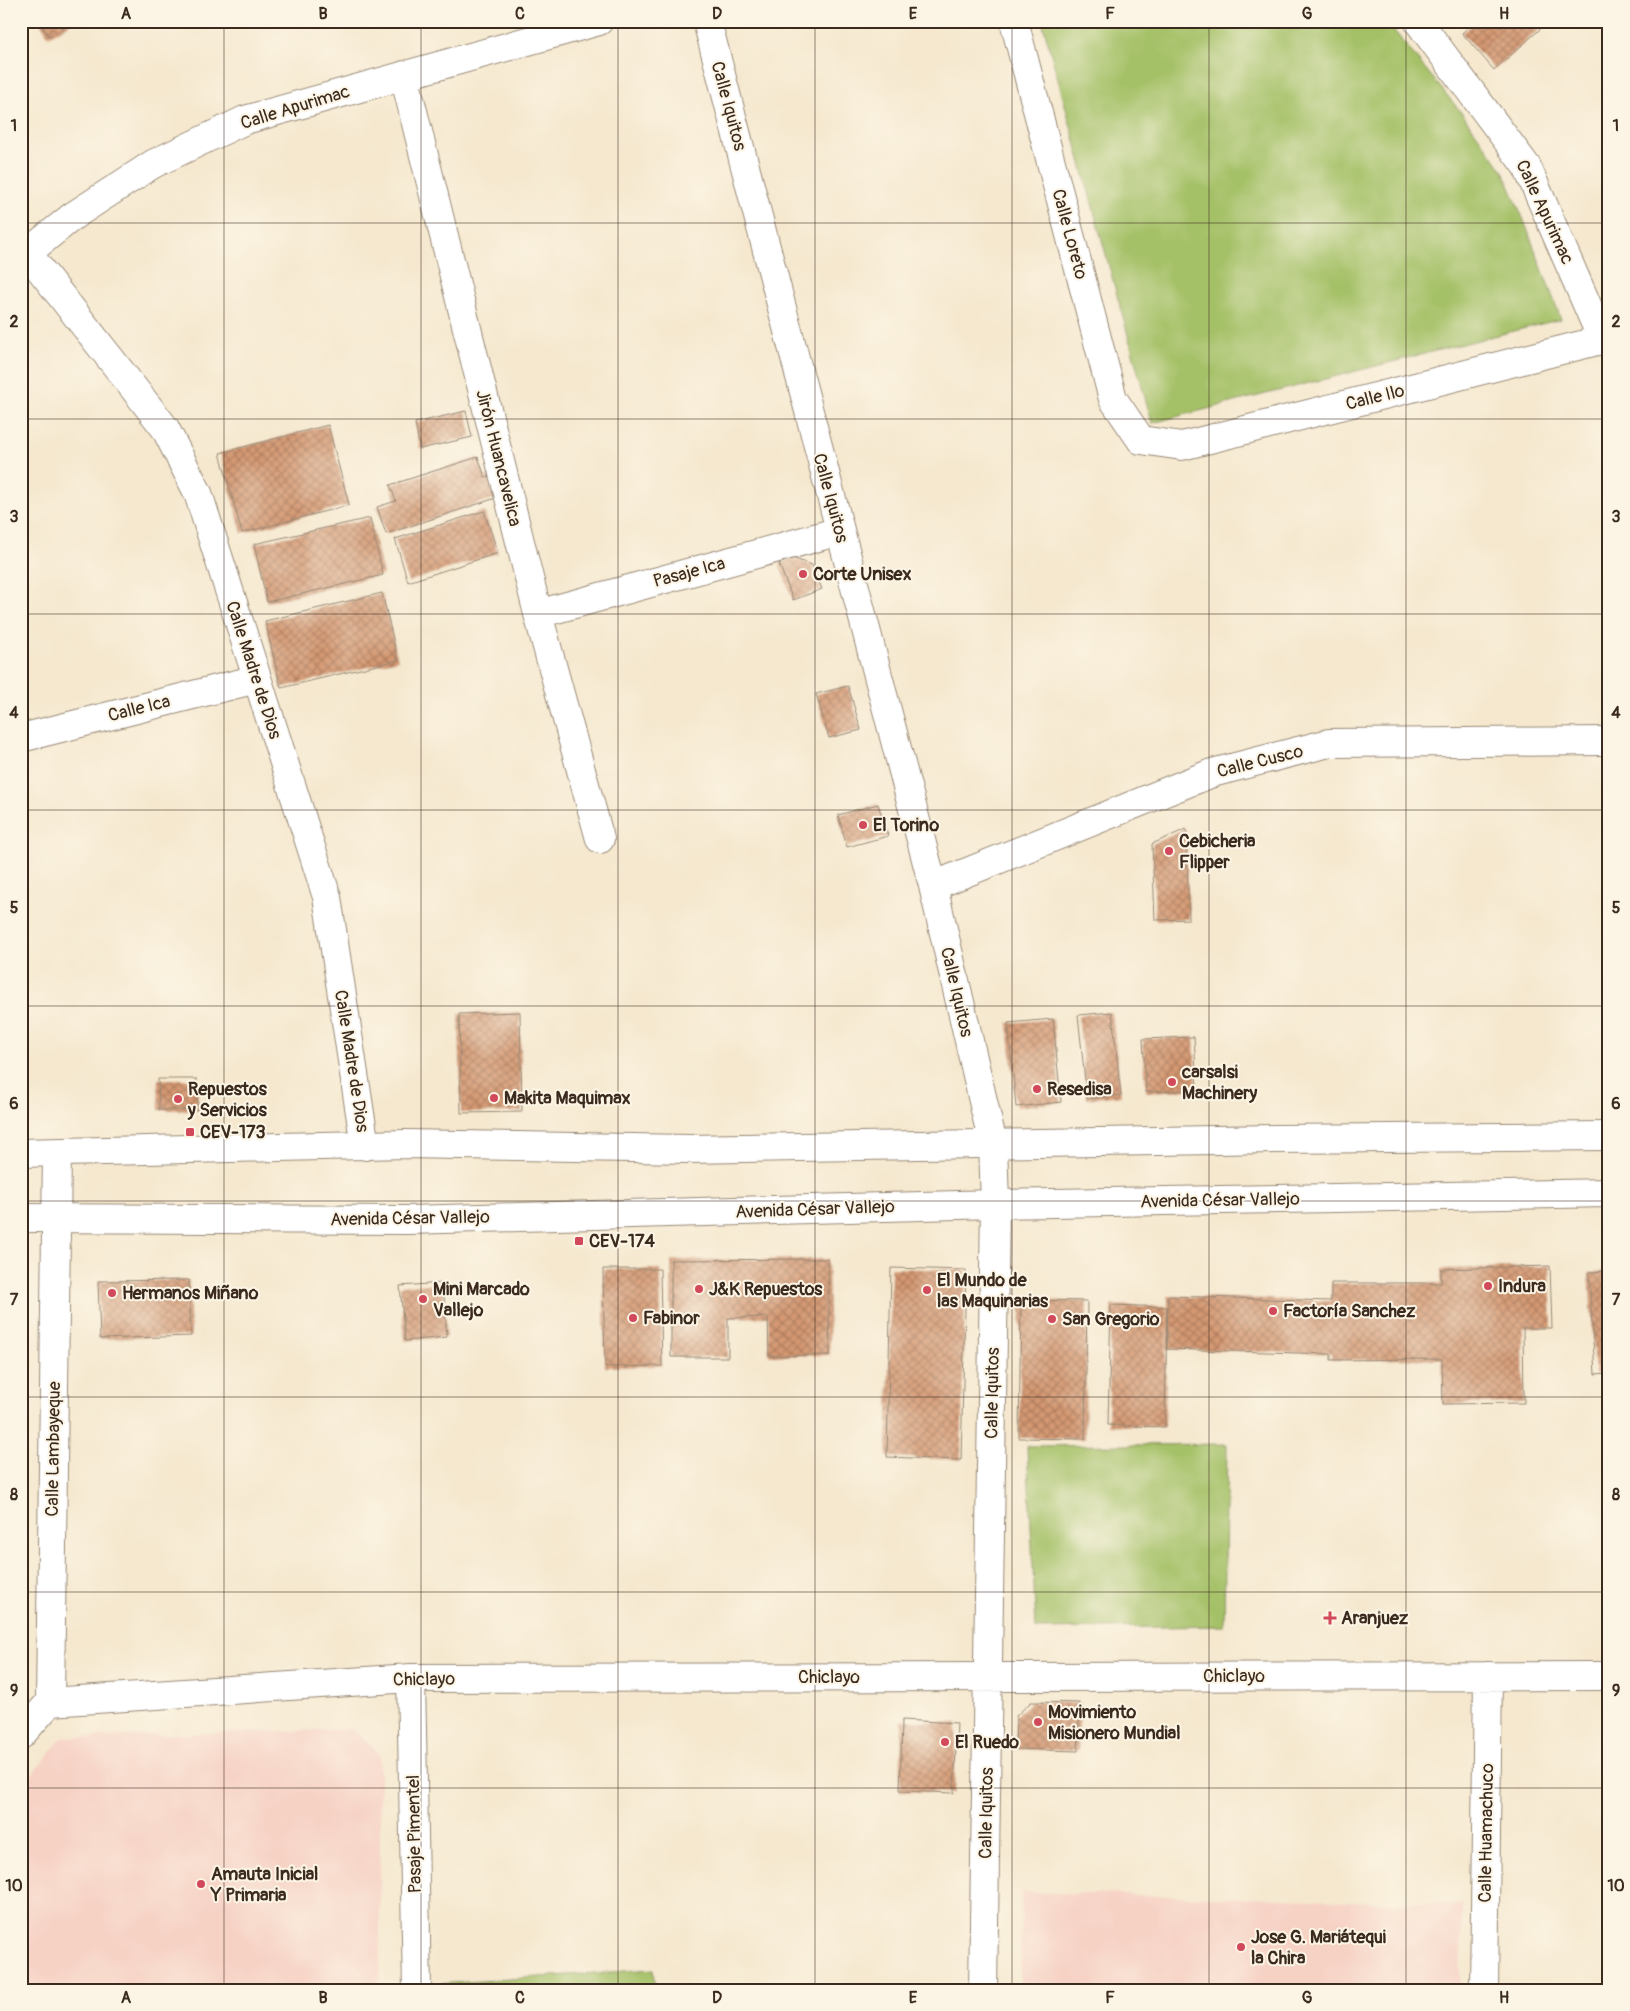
<svg xmlns="http://www.w3.org/2000/svg" width="1630" height="2011" font-family="Pangolin,sans-serif">
  <style>
    .built { fill: #f6d2c5 }
    .park { fill: #a5c168; stroke: #707643 }
    .building { fill: url(#building-cross-hatch) }
    .lines { fill: none; stroke-linecap: round; stroke-linejoin: round }
    .minor-casing { stroke: #988976; stroke-width: 30 }
    .major-casing { stroke: #988976; stroke-width: 30 }
    .minor { stroke: #fff; stroke-width: 28 }
    .major { stroke: #fff; stroke-width: 28 }
    .grid { fill: none; stroke: #3b2a1e; stroke-width: 1; stroke-opacity: 0.55 }
    .poi-dot { fill: #d1495b; stroke: #fcf5e5; stroke-width: 2 }
    .labels { text-anchor: middle; stroke-width: 4; stroke-linejoin: round; paint-order: stroke }
    .street-label { font-size: 18px; fill: #3b2a1e; stroke: #fcf5e5 }
    .poi-label { font-size: 18px; font-weight: bold; fill: #3b2a1e; stroke: #fcf5e5; text-anchor: start }
    .neatline { fill: none; stroke: #3b2a1e; stroke-width: 2 }
    .grid-label { font-size: 16px; text-anchor: middle; font-weight: bold; fill: #3b2a1e }
  </style>
  <defs>
    <pattern id="building-cross-hatch" width="8" height="8" patternUnits="userSpaceOnUse" patternTransform="scale(1.25)"><rect width="8" height="8" fill="#d49872"/><path d="M0 0l8 8M0 8l8-8" fill="none" stroke="#ad7c5d"/></pattern>
  </defs>
  <rect width="100%" height="100%" fill="#fcf5e5"/>
  <filter id="ink" filterUnits="userSpaceOnUse"><feTurbulence type="fractalNoise" baseFrequency=".02" numOctaves="2"/><feDisplacementMap in="SourceGraphic" scale="10" xChannelSelector="R" yChannelSelector="G"/><feConvolveMatrix kernelMatrix="1 2 1 2 8 2 1 2 1" color-interpolation-filters="sRGB"/></filter>
  <filter id="wash" filterUnits="userSpaceOnUse"><feTurbulence type="fractalNoise" baseFrequency=".0096" numOctaves="4" result="noise"/><feDisplacementMap in="SourceGraphic" scale="20" xChannelSelector="R" yChannelSelector="G"/><feGaussianBlur stdDeviation="1.12" result="paint"/><feColorMatrix in="noise" values="0 0 0 0 0 0 0 0 0 0 0 0 0 0 0 0 0 1.4 0 .05"/><feComposite in="paint" operator="in"/></filter>
  <g filter="url(#wash)">
    <rect width="100%" height="100%" fill="#f5e8cf"/>
    <path class="built" d="M353,1729L380,1754V1981L376,1990H21V1788L62,1738Z
      M1022,1892L1462,1904L1460,1990H1020Z"/>
    <path class="park" d="M1042,21H1386L1464,116L1503,171L1523,218L1561,319L1152,423Z
      M1227,1444L1224,1626L1036,1629L1027,1446Z
      M653,1969L655,1990H440L439,1984Z"/>
    <g id="blocks">
      <path class="building" d="M39,21H74L49,37Z
        M1475,21H1546L1547,23L1494,70L1462,33Z
        M466,411L472,437L420,449L415,423Z
        M328,425L349,505L242,533L220,453Z
        M478,457L485,477L489,476L496,498L386,534L377,507L396,501L390,485Z
        M484,511L498,553L408,582L395,539Z
        M370,518L383,575L267,602L254,544Z
        M792,558L812,565L822,589L793,600L779,564Z
        M382,593L398,660L281,688L265,621Z
        M848,686L861,730L829,738L816,694Z
        M878,804L888,836L847,847L838,815Z
        M1186,829L1189,919L1155,920L1152,844Z
        M520,1012L522,1112L461,1113L459,1014Z
        M1112,1012L1121,1095L1087,1099L1078,1015Z
        M1053,1019L1061,1102L1016,1107L1008,1023Z
        M1194,1037L1197,1090L1146,1092L1143,1039Z
        M158,1079H197L198,1110H159Z
        M828,1259L830,1355L769,1356L768,1317L728,1318V1357H671V1260Z
        M1550,1266L1552,1328H1523L1524,1403L1443,1404L1442,1359L1331,1360V1354L1167,1349L1168,1296L1331,1301V1283H1441V1269Z
        M891,1268L966,1270L961,1460L887,1457Z
        M603,1269H660L662,1366L605,1367Z
        M1609,1271V1373L1595,1374L1589,1272Z
        M189,1280L191,1336L100,1339L98,1281Z
        M443,1283L447,1337L405,1341L400,1286Z
        M1021,1300L1087,1301L1085,1439L1019,1438Z
        M1111,1305L1167,1307L1165,1427L1108,1425Z
        M1031,1702L1080,1703L1078,1751L1015,1749L1016,1716Z
        M902,1720L957,1723L954,1793L900,1791Z"/>
    </g>
  </g>
  <g filter="url(#ink)">
    <use href="#blocks" fill-opacity="0" stroke="#988976" stroke-width="1"/>
    <g class="lines">
      <g class="minor-casing">
        <path id="minor" d="M707,21L933,886L993,1144L995,1204L983,1990
          M1014,21L1113,399L1141,440L1182,446L1609,338
          M1418,21L1527,167L1602,339
          M404,75L538,614L600,839
          M21,245L165,428L198,493L327,897L365,1146
          M21,258L73,216L153,164L245,120L599,21
          M538,614L840,531
          M21,738L257,679
          M933,886L1212,773L1329,743L1609,741
          M411,1678L417,1990
          M50,1702L411,1678L1609,1676
          M21,1735L50,1702L57,1153
          M1484,1990L1488,1676"/>
      </g>
      <g class="major-casing">
        <path id="major" d="M21,1153L406,1144L689,1149L1275,1139L1609,1136
          M21,1218L407,1220L995,1204L1609,1193"/>
      </g>
      <use href="#minor" class="minor"/>
      <use href="#major" class="major"/>
    </g>
  </g>
  <path class="grid" d="M224,21V1990M421,21V1990M618,21V1990M815,21V1990M1012,21V1990M1209,21V1990M1406,21V1990M21,223H1609M21,419H1609M21,614H1609M21,810H1609M21,1006H1609M21,1201H1609M21,1397H1609M21,1592H1609M21,1788H1609"/>
  <g class="poi-dot">
    <circle cx="803" cy="574" r="5"/>
    <circle cx="863" cy="825" r="5"/>
    <circle cx="1169" cy="851" r="5"/>
    <circle cx="1172" cy="1082" r="5"/>
    <circle cx="1037" cy="1089" r="5"/>
    <circle cx="494" cy="1098" r="5"/>
    <circle cx="178" cy="1099" r="5"/>
    <rect x="185" y="1127" width="10" height="10" rx="2.5"/>
    <rect x="574" y="1236" width="10" height="10" rx="2.5"/>
    <circle cx="1488" cy="1286" r="5"/>
    <circle cx="699" cy="1289" r="5"/>
    <circle cx="927" cy="1290" r="5"/>
    <circle cx="112" cy="1293" r="5"/>
    <circle cx="423" cy="1299" r="5"/>
    <circle cx="1273" cy="1311" r="5"/>
    <circle cx="633" cy="1318" r="5"/>
    <circle cx="1052" cy="1319" r="5"/>
    <path d="M1327.5 1610.5h5v5h5v5h-5v5h-5v-5h-5v-5h5z"/>
    <circle cx="1038" cy="1722" r="5"/>
    <circle cx="945" cy="1742" r="5"/>
    <circle cx="201" cy="1884" r="5"/>
    <circle cx="1241" cy="1947" r="5"/>
  </g>
  <g class="labels">
    <g class="street-label">
      <text transform="translate(729 106) rotate(75)" y="6">Calle Iquitos</text>
      <text transform="translate(295 107) rotate(-17)" y="6">Calle Apurimac</text>
      <text transform="translate(1545 212) rotate(65)" y="6">Calle Apurimac</text>
      <text transform="translate(1070 234) rotate(75)" y="6">Calle Loreto</text>
      <text transform="translate(1375 397) rotate(-14)" y="6">Calle Ilo</text>
      <text transform="translate(499 458) rotate(76)" y="6">Jirón Huancavelica</text>
      <text transform="translate(831 498) rotate(75)" y="6">Calle Iquitos</text>
      <text transform="translate(689 572) rotate(-15)" y="6">Pasaje Ica</text>
      <text transform="translate(254 670) rotate(72)" y="6">Calle Madre de Dios</text>
      <text transform="translate(139 708) rotate(-14)" y="6">Calle Ica</text>
      <text transform="translate(1260 761) rotate(-14)" y="6">Calle Cusco</text>
      <text transform="translate(957 992) rotate(77)" y="6">Calle Iquitos</text>
      <text transform="translate(352 1061) rotate(81)" y="6">Calle Madre de Dios</text>
      <text transform="translate(1220 1200) rotate(-1)" y="6">Avenida César Vallejo</text>
      <text transform="translate(815 1209) rotate(-2)" y="6">Avenida César Vallejo</text>
      <text transform="translate(410 1218) rotate(-1)" y="6">Avenida César Vallejo</text>
      <text transform="translate(992 1393) rotate(-89)" y="6">Calle Iquitos</text>
      <text transform="translate(53 1449) rotate(-89)" y="6">Calle Lambayeque</text>
      <text x="1234" y="1682">Chiclayo</text>
      <text x="829" y="1683">Chiclayo</text>
      <text transform="translate(424 1679) rotate(-1)" y="6">Chiclayo</text>
      <text transform="translate(986 1813) rotate(-89)" y="6">Calle Iquitos</text>
      <text transform="translate(1486 1833) rotate(-89)" y="6">Calle Huamachuco</text>
      <text transform="translate(414 1834) rotate(-91)" y="6">Pasaje Pimentel</text>
    </g>
    <g class="poi-label">
      <text x="813" y="580">Corte Unisex</text>
      <text x="873" y="831">El Torino</text>
      <text x="1179" y="847">Cebicheria<tspan x="1179" dy="21">Flipper</tspan></text>
      <text x="1182" y="1078">carsalsi<tspan x="1182" dy="21">Machinery</tspan></text>
      <text x="188" y="1095">Repuestos<tspan x="188" dy="21">y Servicios</tspan></text>
      <text x="1047" y="1095">Resedisa</text>
      <text x="504" y="1104">Makita Maquimax</text>
      <text x="200" y="1138">CEV-173</text>
      <text x="589" y="1247">CEV-174</text>
      <text x="937" y="1286">El Mundo de<tspan x="937" dy="21">las Maquinarias</tspan></text>
      <text x="1498" y="1292">Indura</text>
      <text x="433" y="1295">Mini Marcado<tspan x="433" dy="21">Vallejo</tspan></text>
      <text x="709" y="1295">J&amp;K Repuestos</text>
      <text x="122" y="1299">Hermanos Miñano</text>
      <text x="1283" y="1317">Factoría Sanchez</text>
      <text x="643" y="1324">Fabinor</text>
      <text x="1062" y="1325">San Gregorio</text>
      <text x="1341" y="1624">Aranjuez</text>
      <text x="1048" y="1718">Movimiento<tspan x="1048" dy="21">Misionero Mundial</tspan></text>
      <text x="955" y="1748">El Ruedo</text>
      <text x="211" y="1880">Amauta Inicial<tspan x="211" dy="21">Y Primaria</tspan></text>
      <text x="1251" y="1943">Jose G. Mariátequi<tspan x="1251" dy="21">la Chira</tspan></text>
    </g>
  </g>
  <rect width="1630" height="2011" fill="none" stroke="#fcf5e5" stroke-width="55"/>
  <rect x="28" y="28" width="1574" height="1956" class="neatline"/>
  <g class="grid-label">
    <text x="126" y="19">A</text>
    <text x="323" y="19">B</text>
    <text x="520" y="19">C</text>
    <text x="717" y="19">D</text>
    <text x="913" y="19">E</text>
    <text x="1110" y="19">F</text>
    <text x="1307" y="19">G</text>
    <text x="1504" y="19">H</text>
    <text x="14" y="131">1</text>
    <text x="1616" y="131">1</text>
    <text x="14" y="327">2</text>
    <text x="1616" y="327">2</text>
    <text x="14" y="522">3</text>
    <text x="1616" y="522">3</text>
    <text x="14" y="718">4</text>
    <text x="1616" y="718">4</text>
    <text x="14" y="913">5</text>
    <text x="1616" y="913">5</text>
    <text x="14" y="1109">6</text>
    <text x="1616" y="1109">6</text>
    <text x="14" y="1305">7</text>
    <text x="1616" y="1305">7</text>
    <text x="14" y="1500">8</text>
    <text x="1616" y="1500">8</text>
    <text x="14" y="1696">9</text>
    <text x="1616" y="1696">9</text>
    <text x="14" y="1891">10</text>
    <text x="1616" y="1891">10</text>
    <text x="126" y="2003">A</text>
    <text x="323" y="2003">B</text>
    <text x="520" y="2003">C</text>
    <text x="717" y="2003">D</text>
    <text x="913" y="2003">E</text>
    <text x="1110" y="2003">F</text>
    <text x="1307" y="2003">G</text>
    <text x="1504" y="2003">H</text>
  </g>
</svg>
